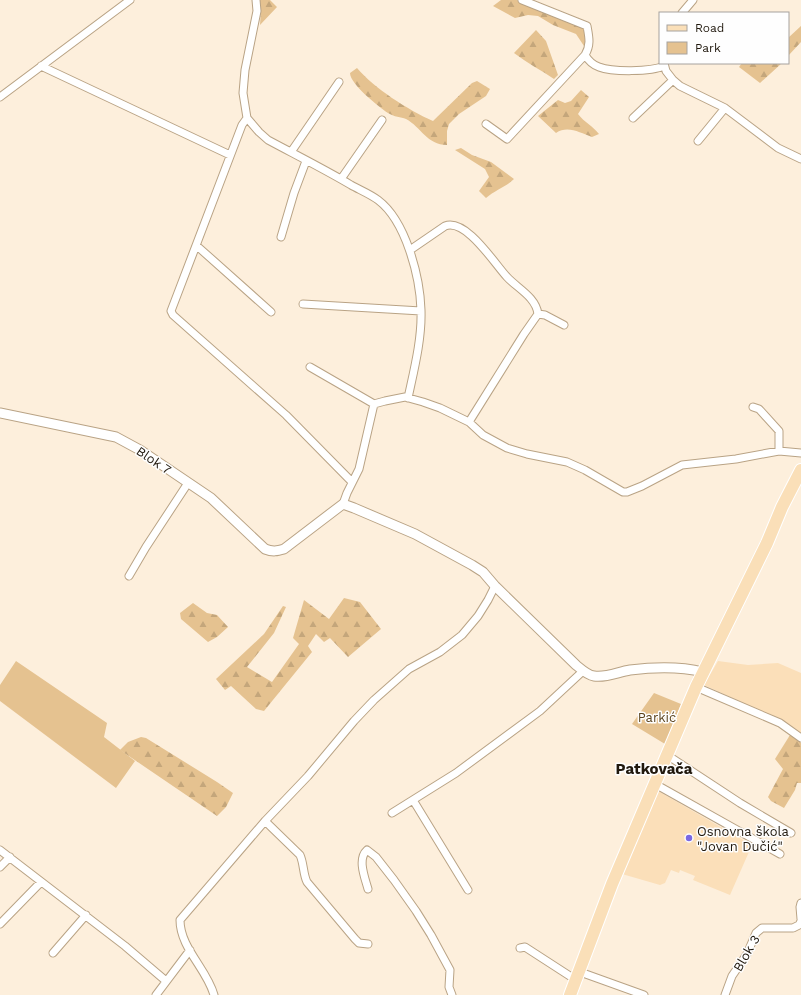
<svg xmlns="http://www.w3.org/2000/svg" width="801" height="995" font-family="'Work Sans',sans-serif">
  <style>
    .built { fill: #fbdfb9 }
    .green { fill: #e5c290 }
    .forest { fill: url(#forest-firs) }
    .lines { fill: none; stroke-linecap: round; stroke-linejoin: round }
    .minor-casing { stroke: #b9a385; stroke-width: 9 }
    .tertiary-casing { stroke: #b9a385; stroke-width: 11 }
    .primary-casing { stroke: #fff; stroke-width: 14 }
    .minor { stroke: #fff; stroke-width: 7 }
    .tertiary { stroke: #fff; stroke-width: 9 }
    .primary { stroke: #fadfb8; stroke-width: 12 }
    .poi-dot { fill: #7a68e3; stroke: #fefefe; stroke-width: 1.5 }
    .labels { text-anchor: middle; stroke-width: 3; stroke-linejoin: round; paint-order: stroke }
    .street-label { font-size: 13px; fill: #21190e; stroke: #fefefe }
    .park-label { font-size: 13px; fill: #5c441f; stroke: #fefefe }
    .poi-label { font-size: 13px; fill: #21190e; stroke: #fefefe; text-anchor: start }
    .quarter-label { font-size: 15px; font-weight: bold; fill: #21190e; stroke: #fefefe }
  </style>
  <defs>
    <pattern id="forest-firs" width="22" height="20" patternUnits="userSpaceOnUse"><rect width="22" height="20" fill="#e5c290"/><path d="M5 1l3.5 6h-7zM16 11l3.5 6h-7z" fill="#c4a67b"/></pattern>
  </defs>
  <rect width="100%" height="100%" fill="#fdefdc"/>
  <path class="built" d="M718,661L748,665L778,663L801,673V734L776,718L704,685Z
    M658,791L752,845L730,895L693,880L695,876L680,870L679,873L671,870L665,883L660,885L622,874Z"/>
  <path class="green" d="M16,661L107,723L104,737L135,761L116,788L0,701V685Z
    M654,693L681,704L665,744L632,724Z"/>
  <path class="forest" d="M259,0H270L277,7L260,25L261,10L258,4Z
    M501,0H517L585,29L587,42L584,46L576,34L553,25L538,16L528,15L515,18L493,6Z
    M801,26V42L788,56V38Z
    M536,30L546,41L558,75L554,79C541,70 527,63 514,53Z
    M742,63H782L760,83L739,67Z
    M357,68C374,88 408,110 433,121L472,83L477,81L490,89L486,96L459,114L449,124L447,131V145C427,145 421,127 406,119C401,117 394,117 388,113C379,107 350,84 350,73Z
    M581,90L589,97L578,114C584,122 593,126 599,134L592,137C580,133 568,125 556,133L538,116L558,100L565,103L571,101Z
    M461,148L472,155L491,162L514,179C506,187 495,190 486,198L479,191L489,177L485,169L455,150Z
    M344,598L360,602L381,629L348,657L330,638L324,642L316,634L308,646L312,652L264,711L256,709L231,686L225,690L216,679L264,634L283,606L286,607L274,633L247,667L272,682L299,644L293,638L304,600L329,619Z
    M193,603L207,613L217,615L228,627L217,637L208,642L181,619L180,613Z
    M790,735L801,743V783H797L795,790L784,808L771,801L768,797L783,769L775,759Z
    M141,737L146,738L217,782L233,793L226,807L217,816L120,750L128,742Z"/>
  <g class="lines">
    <g class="minor-casing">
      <path id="minor" d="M256,0L257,11L245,70L243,93L247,118L259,132L268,140C296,155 324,169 351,185C360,190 370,194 378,200C406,221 420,277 421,310C422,339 414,370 408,398
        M682,13L693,0
        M585,55C588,60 593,65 599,67C612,72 651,72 664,66
        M664,63L666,71L673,80L680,86L725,108L778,148L801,159
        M41,66L230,155
        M0,97L130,0
        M247,118L242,125L171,311L173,315L286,415L352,482
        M633,118L673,80
        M486,124L507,139L585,55C591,45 589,37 587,26L522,0
        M698,141L725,108
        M291,152L339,82
        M341,179L382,120
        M281,237L294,193L306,161
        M197,246L271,312
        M410,250L445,226C466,218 494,263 507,277C517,288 536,297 538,314L524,334L469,422
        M303,304L421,311
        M538,314L545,315L564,325
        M310,367L374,404L385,401L405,397L423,402L440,408L469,422L483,435L507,448L527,454L567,462L585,470L623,492H627L642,486L682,465L736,459L779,451L801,453
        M753,407L759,409L779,431V451
        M343,504L347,493L359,469L374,404
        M129,576L146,547L188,483
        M696,687L780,723L801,738
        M667,755L740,803L791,833
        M655,784L780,854
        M413,800L468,890
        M392,813L456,773L540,711L583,671
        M265,821L300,855C304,864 303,874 307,882L355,939L359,943L368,944
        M0,850L125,946L166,981
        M0,867L10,857
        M368,889C365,878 357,859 367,850L376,857L394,880L416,911L431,935L450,970L449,987L452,995
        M801,903L800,907L801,919
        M0,924L41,882
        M520,948L525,947L576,980
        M53,953L86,915
        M580,972L644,995
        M156,995L190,950
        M214,995C207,969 180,948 180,920L265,821L308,776L354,721L374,700L409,669L440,652L462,635L478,616L488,600L495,586
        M725,995L732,976L747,954L756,933L762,928H793L799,925L801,921"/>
    </g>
    <g class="tertiary-casing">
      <path id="tertiary" d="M0,413L116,437L140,450L211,498L265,549C273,552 277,551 284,549L343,504L354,508L415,534L472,565L483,572L495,586L576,665C581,669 587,675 594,676C606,678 618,672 630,670C654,667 679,666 703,672"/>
    </g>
    <g class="primary-casing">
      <path id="primary" d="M570,995L612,884L696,687L767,543L782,507L801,470"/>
    </g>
    <use href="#minor" class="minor"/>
    <use href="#tertiary" class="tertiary"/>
    <use href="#primary" class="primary"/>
  </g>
  <circle class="poi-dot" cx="689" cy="838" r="4"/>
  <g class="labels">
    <g class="street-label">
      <text transform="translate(154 460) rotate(34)" y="5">Blok 7</text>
      <text transform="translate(746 953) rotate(-60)" y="5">Blok 3</text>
    </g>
    <g class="park-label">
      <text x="657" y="722">Parkić</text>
    </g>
    <g class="poi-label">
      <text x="697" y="836">Osnovna škola<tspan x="697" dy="15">"Jovan Dučić"</tspan></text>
    </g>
    <g class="quarter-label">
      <text x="654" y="774">Patkovača</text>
    </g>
  </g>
  <rect x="659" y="12" width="130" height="52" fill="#fefefe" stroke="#a6a29e"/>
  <rect x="667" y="25" width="20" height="6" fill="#fadfb8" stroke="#a6a29e"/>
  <text x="695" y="32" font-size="12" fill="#21190e">Road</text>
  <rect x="667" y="42" width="20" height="12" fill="#e5c290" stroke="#a6a29e"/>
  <text x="695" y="52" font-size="12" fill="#21190e">Park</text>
</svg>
